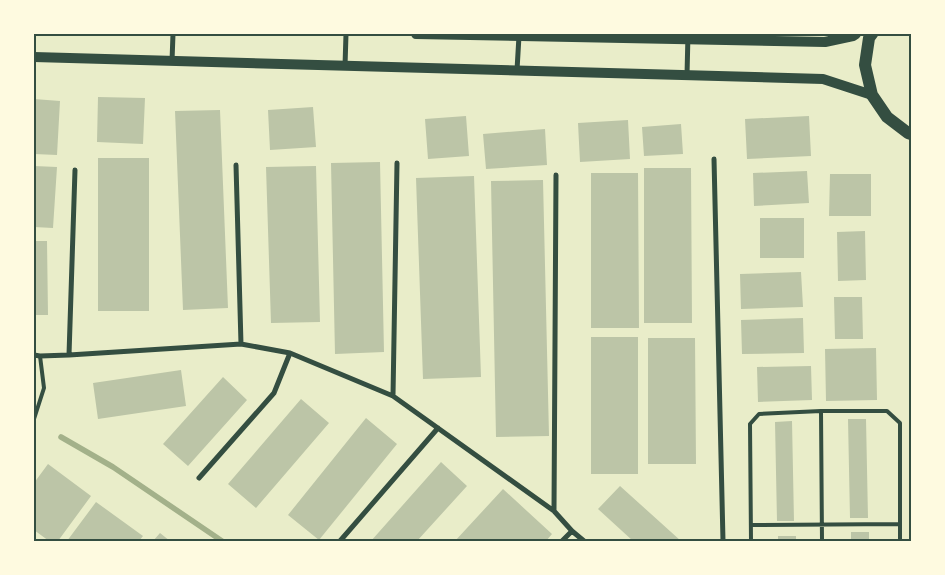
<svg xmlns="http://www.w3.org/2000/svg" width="945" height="575" font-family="'Source Sans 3',sans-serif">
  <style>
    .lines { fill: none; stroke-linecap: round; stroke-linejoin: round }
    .stream { stroke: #a3b18a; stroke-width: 5.5 }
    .building { fill: #bcc5a7 }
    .service { stroke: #344e41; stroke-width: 4 }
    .minor { stroke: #344e41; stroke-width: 5 }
    .secondary { stroke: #344e41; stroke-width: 10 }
    .primary { stroke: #344e41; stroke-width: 12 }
    .neatline { fill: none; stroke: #344e41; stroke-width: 2 }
  </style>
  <rect width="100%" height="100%" fill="#e9edc9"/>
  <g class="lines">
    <path class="stream" d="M61,437L113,467L222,541"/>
  </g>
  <path class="building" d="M98,97L145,98L143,144L97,142Z
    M34,99L60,101L57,155L34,154Z
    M313,107L316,147L270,150L268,110Z
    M220,110L228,308L183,310L175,111Z
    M466,116L469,156L428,159L425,119Z
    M809,116L811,156L747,159L745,119Z
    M628,120L630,159L580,162L578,123Z
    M681,124L683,154L644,156L642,127Z
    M545,129L547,165L486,169L483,134Z
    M98,158H149V311H98Z
    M380,162L384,352L335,354L331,163Z
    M34,166L57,167L53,228L34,227Z
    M316,166L320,322L271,323L266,167Z
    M644,168H691L692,323H644Z
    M807,171L809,203L754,206L753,173Z
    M591,173H638L639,328H591Z
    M830,174H871V216H829Z
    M474,176L481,377L423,379L416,178Z
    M543,180L549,436L496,437L491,181Z
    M760,218H804V258H760Z
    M865,231L866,280L838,281L837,232Z
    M34,241H47L48,315H34Z
    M801,272L803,307L741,309L740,274Z
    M834,297H862L863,339H835Z
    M803,318L804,353L742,354L741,320Z
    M591,337H638V474H591Z
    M648,338H695L696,464H648Z
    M876,348L877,400L826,401L825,349Z
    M811,366L812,400L758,402L757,367Z
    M181,370L186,406L98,419L93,383Z
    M223,377L247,400L188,466L163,444Z
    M301,399L329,423L256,508L228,484Z
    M366,418L397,444L319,540L288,515Z
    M848,419H866L868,518H850Z
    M792,421L794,521H777L775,422Z
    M441,462L467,486L417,541H371Z
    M48,464L91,496L58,541H49L34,530V483Z
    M620,486L681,541H633L598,509Z
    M503,489L552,534L546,541H455Z
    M96,502L143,536L139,541H67Z
    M851,532H869V541H851Z
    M160,533L170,541H153Z
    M778,536H796V541H778Z"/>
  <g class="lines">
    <path class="service" d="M821,411L822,541
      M34,419L44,388L40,356
      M751,525L900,524
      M751,541L750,424L759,414L821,411H887L900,423V541"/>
    <path class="minor" d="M172,61L173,34
      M345,66L346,34
      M517,70L519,36
      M687,75L688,34
      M714,159L723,541
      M236,165L241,344
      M34,355L40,356L69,355L241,344L290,353L393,396L554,511L572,531L584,541
      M69,355L75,170
      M393,396L397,163
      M199,478L274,393L290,353
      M554,511L556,175
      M340,541L438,428
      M562,541L572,531"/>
    <path class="secondary" d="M416,34L825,42L853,36L856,34
      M34,57L823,79L872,95"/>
    <path class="primary" d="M872,34L869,38L865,65L872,95L887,117L908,133L911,134"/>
  </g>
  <rect width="945" height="575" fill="none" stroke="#fefae0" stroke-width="70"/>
  <rect x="35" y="35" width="875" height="505" class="neatline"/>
</svg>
